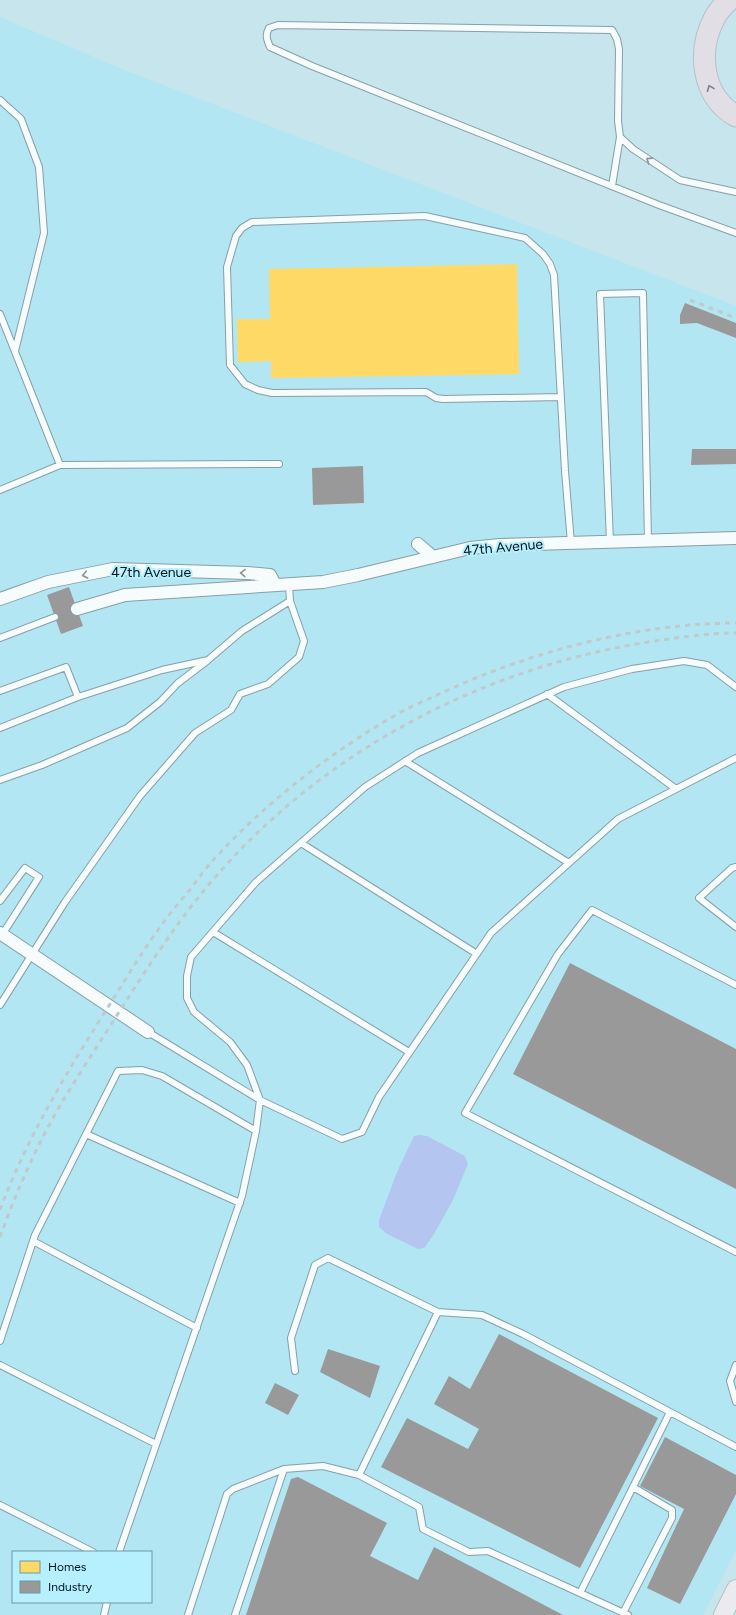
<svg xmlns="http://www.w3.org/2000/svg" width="736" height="1615" font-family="Figtree,sans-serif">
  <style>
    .built { fill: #b3e6f3; fill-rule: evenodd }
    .water { fill: #b4c6f0 }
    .homes { fill: #ffd966 }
    .industry { fill: #999 }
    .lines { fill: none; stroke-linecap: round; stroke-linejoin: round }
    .service-casing { stroke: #879fa6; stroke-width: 8 }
    .minor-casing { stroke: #879fa6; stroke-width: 14 }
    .primary-casing { stroke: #b3c2c7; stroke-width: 20 }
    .motorway-casing { stroke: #b3c2c7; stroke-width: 23 }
    .service { stroke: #f6fbfc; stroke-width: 6 }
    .minor { stroke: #f6fbfc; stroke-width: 12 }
    .primary { stroke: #eaeaef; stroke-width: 18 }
    .motorway { stroke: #e1dee5; stroke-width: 21 }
    .rail { stroke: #c0c9cb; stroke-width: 3; stroke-dasharray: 5 5; stroke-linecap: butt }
    .oneway { stroke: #7c848a }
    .oneway2 { stroke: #889497 }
    .labels { text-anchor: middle; stroke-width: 4; stroke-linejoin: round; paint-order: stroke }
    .street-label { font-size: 14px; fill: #01151b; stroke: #b6effd }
  </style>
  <rect width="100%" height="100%" fill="#c6e5ed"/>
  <path class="built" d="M0,17L127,71L736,306V1550L703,1615H0ZM13,1552H151V1602H13Z"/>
  <path class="water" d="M419,1135L427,1136L465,1156L468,1164L453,1200L433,1236L424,1248L418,1249L387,1234L379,1227V1220L397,1172L414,1136Z"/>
  <path class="homes" d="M517,264L519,374L271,378V361L238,362L237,319H270L269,269Z"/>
  <path class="industry" d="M685,303L736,323V338L697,323L680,324V315Z
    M692,449H736V464L691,465Z
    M363,466L364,503L313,505L312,468Z
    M69,587L83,626L61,634L47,595Z
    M570,963L736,1049V1189L513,1074Z
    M499,1334L658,1418L580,1568L381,1467L407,1418L468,1449L479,1429L434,1404L449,1376L470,1389Z
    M328,1349L380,1366L370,1398L320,1372Z
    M275,1383L299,1395L288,1415L265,1403Z
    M665,1437L736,1475V1494L680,1604L647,1588L684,1509L640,1486Z
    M298,1477L387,1523L370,1556L418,1580L434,1547L563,1615H246L291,1479Z"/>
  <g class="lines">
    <g class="service-casing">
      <path id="service" d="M0,100L21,119L39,167L44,233L15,351
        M620,137L633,149L680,180L736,192
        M612,186L620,137L618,121L619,49L617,39L612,30L278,25L269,28C265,35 267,40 270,47L312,66L659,205L736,233
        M0,314L60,465
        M561,397L443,399L436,398L426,392L272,393L258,390L245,384L230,365L227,267L236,236L242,228L252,222L425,216L525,238L543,254L550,264L554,275L565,471L571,543
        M0,490L60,465L279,464
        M610,542L600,294L643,293L648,541
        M289,585L290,601
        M0,638L55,617
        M0,691L66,667L78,697
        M547,694L676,789
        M0,728L78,697L162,670L208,660L242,631L290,601L304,641L299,657L268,684L240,694L231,710L195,733L140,796L65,902L0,1005
        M405,761L569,863
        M0,780L42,765L127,728L160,702L178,683L207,661
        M301,843L477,954
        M736,867L732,868L699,898L736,927
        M0,901L25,868L39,877L2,935
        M213,932L409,1052
        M736,985L592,910L558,954L465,1113L736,1252
        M148,1032L260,1100L342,1139L362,1132L379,1097L491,933L618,819L736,758
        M86,1134L240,1203
        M33,1241L197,1328
        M0,1341L35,1235L118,1071L142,1070L162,1076L256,1131
        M0,1365L156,1444
        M736,1365L730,1381L736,1402
        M295,1371L291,1338L315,1265L328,1258L438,1312L482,1315L523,1334L736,1447
        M359,1475L438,1312
        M633,1487L670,1412
        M0,1505L93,1552
        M119,1552L242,1196L256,1131L260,1100L247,1065L230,1042L194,1012L187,998V976L191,957L256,882L365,787L418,753L564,687L632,669L684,661L707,665L736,687
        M623,1613L672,1518V1510L633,1487L580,1593L628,1615
        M104,1615L107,1602
        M188,1615L227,1494L233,1489L284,1469L323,1466L359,1475L419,1507L423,1529L469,1552L488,1551L580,1593
        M235,1615L284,1469"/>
    </g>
    <g class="minor-casing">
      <path id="minor" d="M418,544L433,557
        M0,599L48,582L113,569L247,573L270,575L275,585
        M77,609L125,595L323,582L358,575L470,548L500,545L736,538
        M0,933L148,1032"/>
    </g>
    <g class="primary-casing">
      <path id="primary" d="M723,1615L736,1589"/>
    </g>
    <g class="motorway-casing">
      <path id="motorway" d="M729,0C724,5 718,11 715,17C697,50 701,96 736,116"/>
    </g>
    <use href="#service" class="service"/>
    <use href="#minor" class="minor"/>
    <use href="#primary" class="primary"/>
    <use href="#motorway" class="motorway"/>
    <path class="rail" d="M690,300L736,318
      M0,1210C26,1140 64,1077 103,1015C121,987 138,958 158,930C168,915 181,901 192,887C200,876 208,865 217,856C268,801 330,753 394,716C407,708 422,702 435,696C525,653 636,623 736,623
      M0,1237C17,1190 38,1142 64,1099C79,1074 95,1050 110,1026C146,970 181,914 226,865C337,743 493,665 655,641C682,637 709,633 736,633"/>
  </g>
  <defs><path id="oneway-chevron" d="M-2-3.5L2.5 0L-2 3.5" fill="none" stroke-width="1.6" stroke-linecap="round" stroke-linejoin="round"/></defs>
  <use class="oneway" href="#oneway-chevron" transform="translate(710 88) rotate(-112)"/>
  <g class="oneway2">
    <use href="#oneway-chevron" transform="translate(649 160) rotate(-147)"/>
    <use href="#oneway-chevron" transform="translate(243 573) rotate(-178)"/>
    <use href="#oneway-chevron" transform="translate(85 575) rotate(169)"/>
  </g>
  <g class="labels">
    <g class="street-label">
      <text transform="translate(503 547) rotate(-5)" y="5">47th Avenue</text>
      <text x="151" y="577">47th Avenue</text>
    </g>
  </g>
  <rect x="12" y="1551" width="140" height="52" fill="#b6effd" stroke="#6e98a3"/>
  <rect x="20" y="1561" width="20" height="12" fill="#ffd966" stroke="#6e98a3"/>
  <text x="48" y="1571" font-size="12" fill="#01151b">Homes</text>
  <rect x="20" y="1581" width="20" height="12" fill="#999999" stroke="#6e98a3"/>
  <text x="48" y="1591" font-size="12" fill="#01151b">Industry</text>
</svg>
